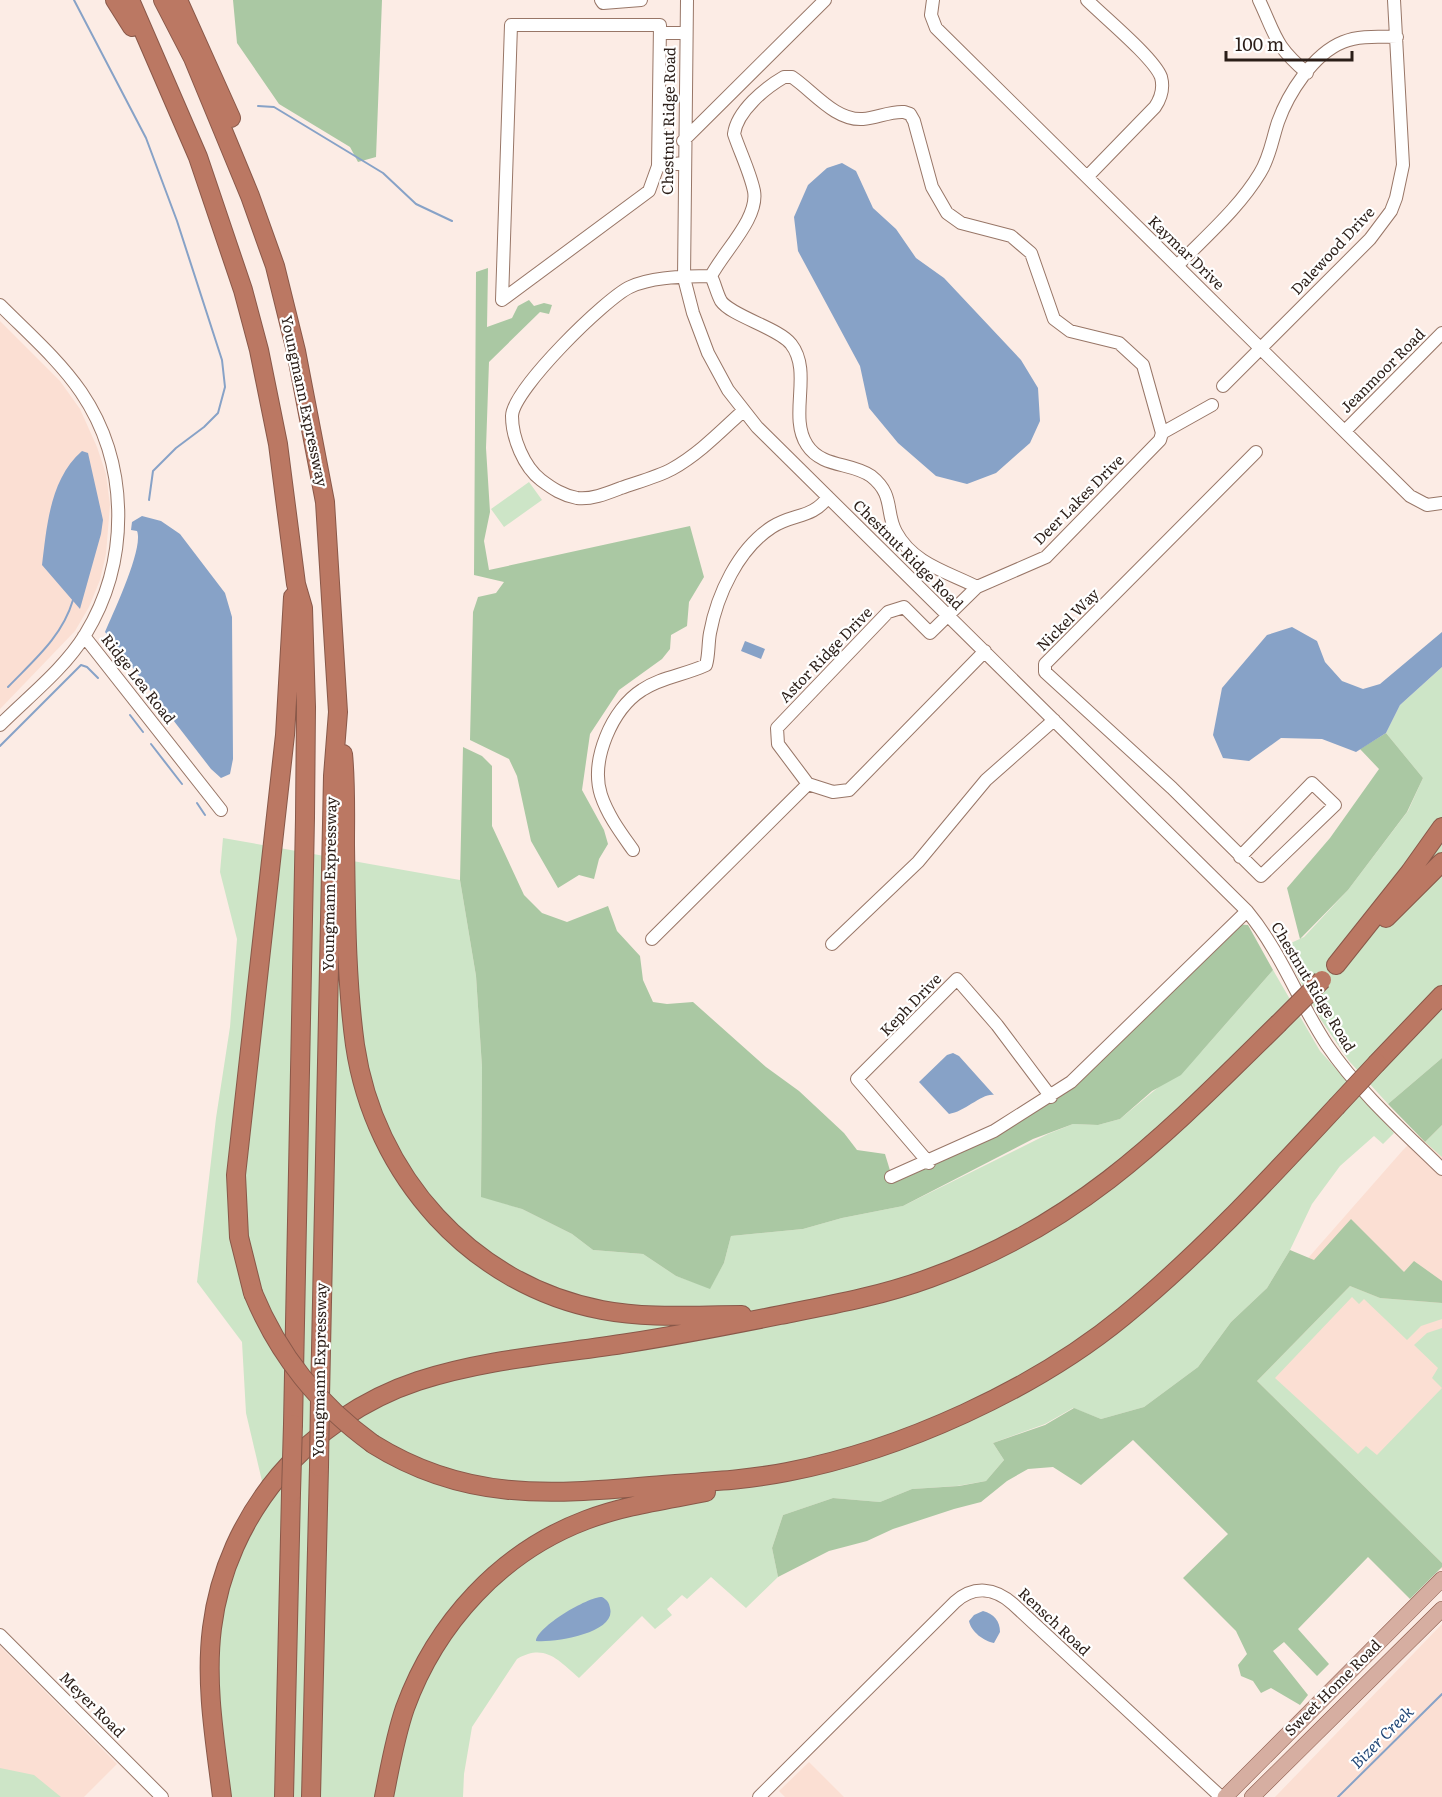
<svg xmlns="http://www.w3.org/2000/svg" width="1442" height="1797" font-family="Literata,serif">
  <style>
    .built { fill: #fbdfd3 }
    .green { fill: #cde5c7 }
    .forest { fill: #aac8a3 }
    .water { fill: #87a2c7 }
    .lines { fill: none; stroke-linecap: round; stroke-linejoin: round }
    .stream { stroke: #87a2c7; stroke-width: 2 }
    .minor-casing { stroke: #987667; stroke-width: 14 }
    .major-casing { stroke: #895849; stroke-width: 16 }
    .highway-casing { stroke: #895849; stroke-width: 20 }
    .minor { stroke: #fff; stroke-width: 12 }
    .major { stroke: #d6aea1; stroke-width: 15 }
    .highway { stroke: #bb7863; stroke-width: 18 }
    .highway-bridge-casing { stroke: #895849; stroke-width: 20; stroke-linecap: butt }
    .highway-bridge { stroke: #bb7863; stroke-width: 18 }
    .labels { text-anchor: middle; stroke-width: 4.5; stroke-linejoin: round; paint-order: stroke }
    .street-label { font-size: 15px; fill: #2b1e18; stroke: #fff }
    .water-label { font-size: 16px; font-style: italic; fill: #244978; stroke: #fff }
  </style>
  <rect width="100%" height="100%" fill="#fcece5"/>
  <path class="built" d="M0,321L60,381L80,409L97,447L106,474L110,505L106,554L100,580L89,607L75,631L0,709Z
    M1442,1112V1570L1223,1355L1403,1150Z
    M1442,1624V1797H1275Z
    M0,1646L117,1764L84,1797H0Z
    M809,1762L844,1797H785L779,1791Z"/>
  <path class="green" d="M529,482L542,500L504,527L491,509Z
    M1442,667V1058L1388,1104L1349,1061L1321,1020L1282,947L1304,937L1348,890L1408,811L1423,778L1386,733L1400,705Z
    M223,838L460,880L476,976L482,1067L481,1196L522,1209L572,1234L593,1250L643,1254L676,1276L710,1288L724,1263L731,1236L803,1229L842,1218L903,1206L1048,1134L1073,1124L1098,1125L1120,1119L1202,1051L1273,970L1320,1051L1394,1133L1383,1144L1374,1136L1340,1166L1312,1204L1290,1250L1267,1288L1231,1322L1198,1367L1144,1407L1101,1419L1073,1408L1045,1424L993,1443L1004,1460L986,1481L957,1486L912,1489L880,1502L833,1498L783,1515L772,1548L778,1577L746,1608L711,1577L687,1599L682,1595L667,1609L672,1615L655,1629L642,1616L579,1678C558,1660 545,1643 517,1659L472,1727L464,1774L463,1797H222L212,1625L265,1494L246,1413L242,1342L197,1282L216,1118L230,1027L237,939L220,872Z
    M1442,1125V1157L1425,1142Z
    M1350,1286L1380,1298L1442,1303V1319L1421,1326L1407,1340L1364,1299L1359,1304L1352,1297L1275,1378L1358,1454L1366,1446L1377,1455L1442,1388L1432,1378L1438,1368L1414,1345L1427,1333L1442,1328V1563L1257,1381Z
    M0,1768L34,1775L61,1797H0Z"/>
  <path class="forest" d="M233,0H382L376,157L358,162L350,147L279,104L237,43Z
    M488,268L487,327L512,318L518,306L529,300L534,306L544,303L552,305L549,314L540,312L489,362L486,448L490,512L484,541L489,570L690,526L704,577L689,602L687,626L671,635L670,649L662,659L619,690L590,734L582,790L604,830L608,844L599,859L594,879L579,875L558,888L531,841L517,776L509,759L470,740L473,612L478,597L496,593L504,582L474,575L476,272Z
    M1386,733L1423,778L1407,812L1348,890L1300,939L1287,888L1330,838L1379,769L1360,749Z
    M463,747L482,756L492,766V826L524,895L542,913L567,922L608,906L617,931L640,956L643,980L653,1002L667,1004L693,1002L766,1067L799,1091L844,1133L857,1150L885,1154L892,1177L1051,1097L1234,924L1248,925L1273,970L1181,1075L1152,1091L1120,1119L1098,1125L1073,1124L1033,1139L903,1206L842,1218L803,1229L731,1236L724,1263L710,1289L676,1276L643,1254L593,1250L572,1234L522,1209L481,1197L482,1067L476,976L460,880Z
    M1442,1058V1125L1425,1142L1388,1104Z
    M1351,1219L1404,1272L1414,1261L1442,1281V1303L1380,1298L1350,1286L1257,1381L1442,1563V1567L1410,1599L1368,1557L1298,1629L1329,1664L1317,1676L1284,1642L1273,1651L1308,1695L1300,1705L1271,1688L1261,1693L1253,1681L1241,1676L1238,1665L1247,1654L1236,1631L1183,1578L1228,1534L1133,1440L1081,1485L1053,1467L1028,1469L1007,1481L981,1502L954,1509L893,1529L867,1541L829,1551L778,1577L772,1548L783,1515L833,1498L880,1502L912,1489L959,1486L986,1481L1004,1460L993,1443L1045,1425L1074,1408L1101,1419L1144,1407L1198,1367L1231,1322L1267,1288L1290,1250L1314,1260Z"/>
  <path class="water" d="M842,163L856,171L873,208L896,229L916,258L944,278L1021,360L1038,388L1040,421L1030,443L996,473L967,484L936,476L898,443L869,408L860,366L798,251L794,217L808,185L827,168Z
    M82,451L88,453L103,520L101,534L80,609L42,565C47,525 50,479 82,451Z
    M142,516L161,521L180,534L225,593L232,617L233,759L230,774L221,778L211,769L105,632C113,613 144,548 137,531L131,530L132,522Z
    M1292,627L1317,641L1325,662L1342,681L1363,689L1380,684L1442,632V667L1400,705L1386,733L1356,752L1322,739L1281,738L1249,761L1223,758L1213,735L1222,688L1267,635Z
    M745,641L765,649L761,659L741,651Z
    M953,1053L959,1056L994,1095C982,1093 965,1112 949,1114L919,1082L947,1055Z
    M602,1597C607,1600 609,1602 610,1608C617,1633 554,1643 536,1641C537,1627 587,1597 602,1597Z
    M983,1611C994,1614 1000,1621 1000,1632L994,1643C984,1641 971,1632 969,1621L974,1615Z"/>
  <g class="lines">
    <path class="stream" d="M74,0L146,138L177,221L222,360L225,387L218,413L204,427L176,448L153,471L149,500
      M258,106L274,107L383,173L416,204L452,221
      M8,687C34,660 62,637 73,600
      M130,715L143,732
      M151,744L182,784
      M0,746L81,665L87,667L98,678
      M197,803L205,815
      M1338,1797L1442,1694"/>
    <g class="minor-casing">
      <path id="minor" d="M601,0L603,3L641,0
        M687,0L684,278L693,313L708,353L728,390L757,427L1247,911C1281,952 1298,1001 1327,1045C1359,1092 1402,1130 1442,1169
        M933,0L931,15L936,28L1410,496L1427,505L1442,503
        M1087,0C1103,16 1154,58 1161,77C1164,88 1161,98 1155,107L1087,177
        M1259,0C1276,36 1274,45 1307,73
        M511,25H660L658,166L649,191L502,300Z
        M660,33H686
        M683,141L825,0
        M658,166L683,163
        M1178,265C1206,236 1239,208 1260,173C1270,157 1272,140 1278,122C1288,94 1313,54 1343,42C1360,35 1379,37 1397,37
        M711,276C724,251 759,218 754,191C750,172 740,152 734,134C737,111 765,88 784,77H792C813,91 835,121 863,119C877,118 890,111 904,112L910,114L914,121L932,187L947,213L961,223L1011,236L1031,253L1054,319L1070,331L1119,343L1143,365L1162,433L1160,440L1046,557L977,587L930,633L904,607L888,612L777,728L778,744L808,784
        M0,305C28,333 59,360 81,392C130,464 130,562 85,635C64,669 28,697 0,725
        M1223,386L1370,239L1391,211L1396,198L1403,165L1394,0
        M743,411C721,431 699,454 672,469C657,477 638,482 621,488C608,493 591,500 577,498C562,495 553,489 541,480C524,467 512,438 512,416C513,389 606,298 630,287C654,276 686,277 711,276C715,284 717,294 721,301C731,316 779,328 791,344C813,372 788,416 807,445C822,468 851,462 871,476C895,495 885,512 896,532C913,564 948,572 977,587
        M1345,431L1442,333
        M1162,433L1212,405
        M84,636L221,810
        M633,850C621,833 608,816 601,795C590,760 612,709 642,690C661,677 685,675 706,665C709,655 708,644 710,633C717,595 738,549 772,527C794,513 812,519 828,497
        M1240,857L1312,783L1335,805L1261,876L1172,788L1045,672V664L1256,452
        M652,939L808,784L833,792L849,790L985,651
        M832,944L918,862L986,780L1054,720
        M929,1163L857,1079L957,979L997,1025L1051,1097
        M891,1177L994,1131L1071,1082L1247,911
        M0,1635L162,1797
        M759,1797L955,1602C974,1585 995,1588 1013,1604L1221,1797"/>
    </g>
    <g class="major-casing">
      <path id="major" d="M1225,1797L1442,1579
        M1252,1797L1442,1609"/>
    </g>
    <g class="highway-casing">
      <path id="highway" d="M115,0L132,27
        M130,0L198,157L243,290L259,350L278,444L296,584L303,608L306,707L305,818L293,1424
        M163,0L193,58L250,196L275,266L296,351L325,502L338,712L333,776L320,1397
        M178,0L231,118
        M343,754C346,784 345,815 345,845C346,911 346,979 355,1045C374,1175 471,1285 602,1310C649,1319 695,1315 742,1315
        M1386,918L1442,862
        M1336,965L1410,872L1442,827
        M1377,1063L1442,995
        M253,1293L239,1237L236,1175L285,735L293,597
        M373,1444C464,1501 548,1495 650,1486C696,1482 742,1481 787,1472C901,1450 1034,1390 1124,1316C1201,1253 1269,1179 1336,1107
        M222,1797C215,1741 205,1684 212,1628C226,1514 309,1417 418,1381C485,1359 559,1354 628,1343C679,1335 730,1325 780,1315C831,1305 881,1296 930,1278C1081,1224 1167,1133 1278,1024
        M284,1797L291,1493
        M311,1797L319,1467
        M384,1797C390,1767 395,1737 405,1708C436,1623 501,1552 586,1520C625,1505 666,1500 706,1492"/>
    </g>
    <use href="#minor" class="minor"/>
    <use href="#major" class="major"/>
    <use href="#highway" class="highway"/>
    <g class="highway-bridge-casing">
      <path id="highway-bridge" d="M1278,1024L1322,980
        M1336,1107L1377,1063
        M253,1293C279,1356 318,1404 373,1444
        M319,1467L320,1397
        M291,1493L293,1424"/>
    </g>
    <use href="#highway-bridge" class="highway-bridge"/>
  </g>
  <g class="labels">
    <g class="street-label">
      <text transform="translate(669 121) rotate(-89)" y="5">Chestnut Ridge Road</text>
      <text transform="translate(1333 251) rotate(-47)" y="5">Dalewood Drive</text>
      <text transform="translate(1186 253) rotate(44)" y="5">Kaymar Drive</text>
      <text transform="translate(1383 371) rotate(-45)" y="5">Jeanmoor Road</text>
      <text transform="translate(304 401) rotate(78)" y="5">Youngmann Expressway</text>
      <text transform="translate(1079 500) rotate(-45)" y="5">Deer Lakes Drive</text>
      <text transform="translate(908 555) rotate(45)" y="5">Chestnut Ridge Road</text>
      <text transform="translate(1068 620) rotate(-45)" y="5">Nickel Way</text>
      <text transform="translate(826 655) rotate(-46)" y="5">Astor Ridge Drive</text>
      <text transform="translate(138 679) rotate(52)" y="5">Ridge Lea Road</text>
      <text transform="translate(330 884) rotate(-89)" y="5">Youngmann Expressway</text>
      <text transform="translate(1313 987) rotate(59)" y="5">Chestnut Ridge Road</text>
      <text transform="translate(911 1005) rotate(-46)" y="5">Keph Drive</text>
      <text transform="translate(320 1370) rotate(-89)" y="5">Youngmann Expressway</text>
      <text transform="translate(1054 1622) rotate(43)" y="5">Rensch Road</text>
      <text transform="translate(1333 1688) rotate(-45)" y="5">Sweet Home Road</text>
      <text transform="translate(92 1705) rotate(45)" y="5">Meyer Road</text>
    </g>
    <g class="water-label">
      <text transform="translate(1382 1737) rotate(-45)" y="6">Bizer Creek</text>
    </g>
  </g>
  <path d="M1226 51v9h126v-9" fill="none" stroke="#2b1e18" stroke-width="3"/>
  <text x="1235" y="51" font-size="18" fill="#2b1e18" stroke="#ffffff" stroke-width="4.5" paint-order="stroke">100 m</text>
</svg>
